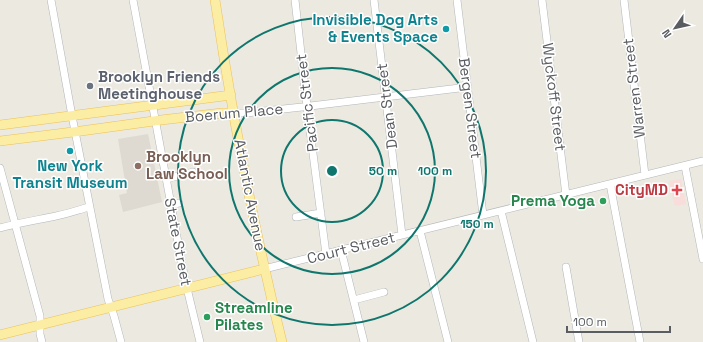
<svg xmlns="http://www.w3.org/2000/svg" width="703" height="342" font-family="'Space Grotesk',sans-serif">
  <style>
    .education { fill: #dedad1 }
    .medical { fill: #f9dddb }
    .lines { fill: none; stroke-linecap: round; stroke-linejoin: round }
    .minor-casing { stroke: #b3b6ba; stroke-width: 8 }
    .major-casing { stroke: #ecc158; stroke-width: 10 }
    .minor { stroke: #fff; stroke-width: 7 }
    .major { stroke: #fceda4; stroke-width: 9 }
    .ring { fill: none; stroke: #0f766e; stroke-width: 2 }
    .culture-dot { fill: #0f9aa8; stroke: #fff; stroke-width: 1.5 }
    .worship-dot { fill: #6b7280; stroke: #fff; stroke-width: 1.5 }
    .education-dot { fill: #8d6e63; stroke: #fff; stroke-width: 1.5 }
    .health-dot { fill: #e0444e; stroke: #fff; stroke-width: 1.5 }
    .leisure-dot { fill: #2e9e5b; stroke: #fff; stroke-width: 1.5 }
    .labels { text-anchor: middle; stroke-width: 3; stroke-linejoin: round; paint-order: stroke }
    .culture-label { font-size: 15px; font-weight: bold; fill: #0d838f; stroke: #fff; text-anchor: end }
    .worship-label { font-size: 15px; font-weight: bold; fill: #5b616d; stroke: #fff; text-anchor: start }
    .street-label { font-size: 15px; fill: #595c60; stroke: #fff }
    .education-label { font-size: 15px; font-weight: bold; fill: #785e54; stroke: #fff; text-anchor: start }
    .health-label { font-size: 15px; font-weight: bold; fill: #be3a42; stroke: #fff; text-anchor: end }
    .leisure-label { font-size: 15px; font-weight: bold; fill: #27864d; stroke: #fff; text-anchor: end }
    .centre { fill: #0f766e; stroke: #fff; stroke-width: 2 }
    .ring-label { font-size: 12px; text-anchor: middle; font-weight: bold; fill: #0f766e; stroke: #fff; stroke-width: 3; stroke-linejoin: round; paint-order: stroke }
  </style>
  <rect width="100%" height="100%" fill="#ebe9e0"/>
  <path class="education" d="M148,134L162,202L123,212L119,195L127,193L118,139Z"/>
  <path class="medical" d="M681,179L686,204L675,206L669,181Z"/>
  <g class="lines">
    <g class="minor-casing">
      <path id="minor" d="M51,0L72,116L108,299L114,316L121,342
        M133,0L185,280L200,342
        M295,0L308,115L326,254
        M374,0L402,235
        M457,0L483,215
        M542,0L566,195
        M624,0L645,175
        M234,113H246L302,107L468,87
        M685,166L703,259
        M0,168L40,316V334L42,342
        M166,179L193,172
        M610,184L640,342
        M170,205L179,203
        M501,211L533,342
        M296,217L321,213
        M0,228C18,223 37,220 56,216C67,214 78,210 89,207
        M420,231L448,342
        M341,250L364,342
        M566,267L579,342
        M264,269L703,161
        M354,300L384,292"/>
    </g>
    <g class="major-casing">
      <path id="major" d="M215,0C232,115 254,229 282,342
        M0,125L231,95
        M0,141L81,131L161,120L222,113H234
        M0,335L264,269"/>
    </g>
    <use href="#minor" class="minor"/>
    <use href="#major" class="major"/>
  </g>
  <g class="ring">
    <circle cx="332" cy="171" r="51"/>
    <circle cx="332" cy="171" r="103"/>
    <circle cx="332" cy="171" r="154"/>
  </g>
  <g class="culture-dot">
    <circle cx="446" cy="29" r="4"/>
    <circle cx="70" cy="151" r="4"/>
  </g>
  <circle class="worship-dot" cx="90" cy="86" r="4"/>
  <circle class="education-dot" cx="138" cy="166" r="4"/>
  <path class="health-dot" d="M675 184h4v4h4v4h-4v4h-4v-4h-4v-4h4z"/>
  <g class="leisure-dot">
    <circle cx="603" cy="201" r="4"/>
    <circle cx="207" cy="317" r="4"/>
  </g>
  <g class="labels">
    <g class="culture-label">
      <text x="438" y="25">Invisible Dog Arts<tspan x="438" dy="17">&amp; Events Space</tspan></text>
      <text x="70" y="171" text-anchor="middle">New York<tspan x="70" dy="17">Transit Museum</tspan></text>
    </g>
    <g class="worship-label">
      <text x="98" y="82">Brooklyn Friends<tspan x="98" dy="17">Meetinghouse</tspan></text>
    </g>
    <g class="street-label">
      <text transform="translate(634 88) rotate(-97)" y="5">Warren Street</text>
      <text transform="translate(554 97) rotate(83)" y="5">Wyckoff Street</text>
      <text transform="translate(307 103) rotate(-97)" y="5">Pacific Street</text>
      <text transform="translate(387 106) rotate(-97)" y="5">Dean Street</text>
      <text transform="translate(470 108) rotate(83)" y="5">Bergen Street</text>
      <text transform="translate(234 113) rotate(-5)" y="5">Boerum Place</text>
      <text transform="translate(250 195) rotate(79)" y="5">Atlantic Avenue</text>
      <text transform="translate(178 242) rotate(79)" y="5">State Street</text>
      <text transform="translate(351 248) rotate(-14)" y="5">Court Street</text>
    </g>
    <g class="education-label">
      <text x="146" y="162">Brooklyn<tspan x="146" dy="17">Law School</tspan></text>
    </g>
    <g class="health-label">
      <text x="668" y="195">CityMD</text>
    </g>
    <g class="leisure-label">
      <text x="595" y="206">Prema Yoga</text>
      <text x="215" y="313" text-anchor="start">Streamline<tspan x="215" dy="17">Pilates</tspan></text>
    </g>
  </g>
  <circle cx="332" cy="171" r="6" class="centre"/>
  <g class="ring-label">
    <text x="383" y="175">50 m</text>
    <text x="435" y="175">100 m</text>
    <text x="477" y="228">150 m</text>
  </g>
  <g transform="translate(675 28) rotate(236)" stroke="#ffffff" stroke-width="3" paint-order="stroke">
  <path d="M0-3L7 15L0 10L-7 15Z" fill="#595c60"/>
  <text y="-6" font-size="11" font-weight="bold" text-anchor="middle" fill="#595c60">N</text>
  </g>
  <path d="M567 326v6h103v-6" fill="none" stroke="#595c60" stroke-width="2"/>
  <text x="573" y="326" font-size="12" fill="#595c60" stroke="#ffffff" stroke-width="3" paint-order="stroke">100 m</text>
</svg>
